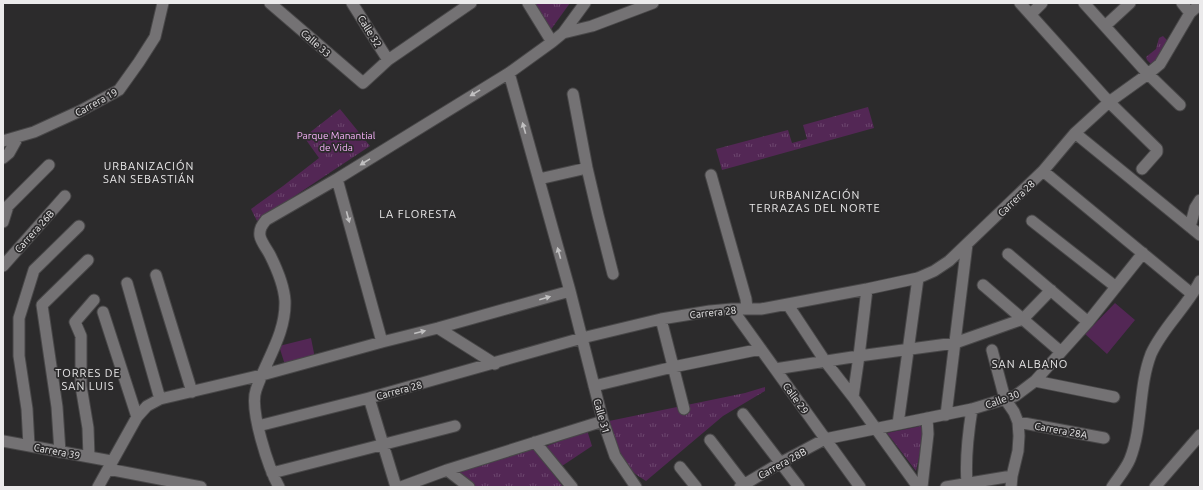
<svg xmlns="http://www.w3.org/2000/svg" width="1203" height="490" font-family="Ubuntu,sans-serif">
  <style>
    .grass { fill: url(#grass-tufts) }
    .garden { fill: #532755 }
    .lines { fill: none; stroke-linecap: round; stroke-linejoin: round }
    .minor-casing { stroke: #484748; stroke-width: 13 }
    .minor { stroke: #747274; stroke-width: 11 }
    .oneway { fill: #c1c0c1 }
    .labels { text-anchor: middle; stroke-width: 3.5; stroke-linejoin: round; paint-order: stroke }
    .street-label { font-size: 10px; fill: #ebeaeb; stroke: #2c2b2c }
    .park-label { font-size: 10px; fill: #f9b3fb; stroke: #2c2b2c }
    .neighbourhood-label { font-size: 11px; letter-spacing: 1px; fill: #ebeaeb; stroke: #2c2b2c }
  </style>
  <defs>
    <pattern id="grass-tufts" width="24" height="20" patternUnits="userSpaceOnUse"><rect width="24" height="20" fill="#532755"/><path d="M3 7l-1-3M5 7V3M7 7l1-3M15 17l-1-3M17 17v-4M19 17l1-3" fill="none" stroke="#6c466e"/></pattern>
  </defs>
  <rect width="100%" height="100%" fill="#2c2b2c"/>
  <path class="grass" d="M526,3H570L547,35Z
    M1163,36L1168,41L1154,67L1147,60L1146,57L1156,49L1159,38Z
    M868,107L874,128L722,170L716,149L788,130L792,143L807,139L803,125Z
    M340,109L370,146L257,221L251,209L283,186L319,158L304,137Z
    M765,387V391L723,416L646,481C641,478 635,474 631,470C618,456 613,439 609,421L745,393Z
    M926,425L916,471L887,433Z
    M587,430L592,446L559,468L542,448Z
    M533,446L563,487H475L456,473Z"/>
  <path class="garden" d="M1115,303L1135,320L1107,354L1085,334Z
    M311,338L315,358L285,365L279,346Z"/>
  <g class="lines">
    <g class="minor-casing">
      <path id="minor" d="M270,3L363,83L388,60L471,3
        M352,3L388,60
        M528,3L552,42
        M1020,3L1109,102L1157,149V152L1142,169
        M1084,3L1148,74L1180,105
        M1182,3L1190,13
        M1031,14L1042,3
        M1105,26L1130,3
        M563,33L592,26L653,3
        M509,73L570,291L603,421L615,456L636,487
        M573,94L587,168L598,215L613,274
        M1075,133L1200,235
        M3,141L34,132L80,111L119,90L139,62L155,37L163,3
        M3,158L9,153L18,137
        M1043,171L1192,294
        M711,175L746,299L747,309
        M337,179L382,342
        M539,179L587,168
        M1032,221L1116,287
        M3,222L8,206L49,165
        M1190,227L1195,208L1200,200
        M1008,254L1088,322
        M3,266L65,196
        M156,275L192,392
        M127,283L160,399
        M983,285L1061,352
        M788,305L825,361L853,397L918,487
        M732,309L860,487
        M103,312L137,417
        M661,319L684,409
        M438,328L495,364
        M992,350L1005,399L1014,412L1018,422L1019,436L1018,451L1012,476L1011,487
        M775,369L859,356L955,343L1023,319L1051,290
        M1035,381L1114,397
        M594,386L673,367L761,349
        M853,397L859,356L867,289
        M369,398L396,487
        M743,414L799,487
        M946,415L967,244
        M1018,422L1104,438
        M898,424L918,278
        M258,426L369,398L582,338L661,319L710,311L732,309H761L867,289L918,278L934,271L949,261L1043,171L1075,133L1109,102L1148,74L1160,64L1190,13L1200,4
        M710,440L746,487
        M3,441L111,461
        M535,442L572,487
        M29,446L27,409L19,356V318L34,270L79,226
        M60,452L57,407L42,305L88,260
        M89,457L88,428L81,386V336L75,322L94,300
        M680,467L696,487
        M108,469L201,487
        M447,470L469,487
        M272,473L455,426
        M967,483C965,458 968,434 972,409
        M98,487L137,417L147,406L160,399L262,375L382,342L438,328L570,291
        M279,487C269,469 249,410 256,390C266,360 286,334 285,301C284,285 277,269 270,255C267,249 261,242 260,236C259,229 262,225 266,220L337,179L509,73L552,42L563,33L585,3
        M401,487L447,470L603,421
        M740,487L780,463L825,439L972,409L1015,396L1035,381L1088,322L1143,253
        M922,487L928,434L927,418
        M946,487L1012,476
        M1112,487C1118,478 1126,469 1130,459C1143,426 1138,388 1151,354C1163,327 1187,307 1200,281
        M1155,487L1200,435"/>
    </g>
    <use href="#minor" class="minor"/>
  </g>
  <defs><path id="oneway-solid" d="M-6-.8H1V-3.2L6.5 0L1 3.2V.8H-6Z"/></defs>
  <g class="oneway">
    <use href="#oneway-solid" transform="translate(475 93) rotate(149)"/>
    <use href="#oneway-solid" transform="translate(524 128) rotate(-106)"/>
    <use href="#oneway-solid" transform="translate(365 162) rotate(148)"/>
    <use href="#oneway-solid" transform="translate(348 217) rotate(75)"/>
    <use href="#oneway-solid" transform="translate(559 253) rotate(-106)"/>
    <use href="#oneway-solid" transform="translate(545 298) rotate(-16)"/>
    <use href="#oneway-solid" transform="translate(420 332) rotate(-14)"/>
  </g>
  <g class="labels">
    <g class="street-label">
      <text transform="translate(370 31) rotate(58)" y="4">Calle 32</text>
      <text transform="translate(316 43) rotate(41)" y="4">Calle 33</text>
      <text transform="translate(96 102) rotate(-29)" y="4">Carrera 19</text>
      <text transform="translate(1016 198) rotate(-44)" y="4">Carrera 28</text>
      <text transform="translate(34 231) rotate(-48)" y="4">Carrera 26B</text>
      <text transform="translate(713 312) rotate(-6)" y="4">Carrera 28</text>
      <text transform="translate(399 390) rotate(-15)" y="4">Carrera 28</text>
      <text transform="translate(796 398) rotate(54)" y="4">Calle 29</text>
      <text transform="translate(1002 399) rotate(-20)" y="4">Calle 30</text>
      <text transform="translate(602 416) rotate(74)" y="4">Calle 31</text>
      <text transform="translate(1061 430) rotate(10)" y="4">Carrera 28A</text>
      <text transform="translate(57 451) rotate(11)" y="4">Carrera 39</text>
      <text transform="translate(782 463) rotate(-29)" y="4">Carrera 28B</text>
    </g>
    <g class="park-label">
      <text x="336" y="139">Parque Manantial<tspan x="336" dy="12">de Vida</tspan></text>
    </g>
    <g class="neighbourhood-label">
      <text x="149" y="170">URBANIZACIÓN<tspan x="149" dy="13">SAN SEBASTIÁN</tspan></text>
      <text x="815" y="199">URBANIZACIÓN<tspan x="815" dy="13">TERRAZAS DEL NORTE</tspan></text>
      <text x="418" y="218">LA FLORESTA</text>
      <text x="1030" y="368">SAN ALBANO</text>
      <text x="88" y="377">TORRES DE<tspan x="88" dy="13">SAN LUIS</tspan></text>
    </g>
  </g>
  <rect width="1203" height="490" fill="none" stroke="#ebeaeb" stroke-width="8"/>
</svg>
